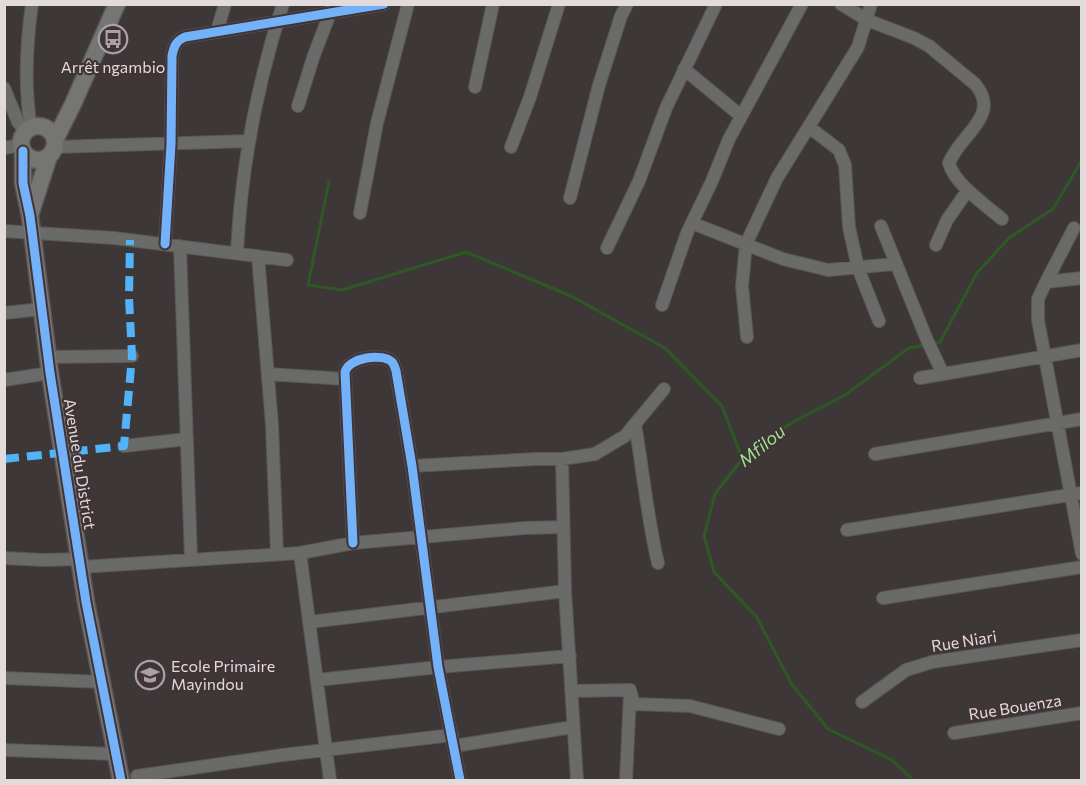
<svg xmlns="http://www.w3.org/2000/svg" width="1086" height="785" font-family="Commissioner,sans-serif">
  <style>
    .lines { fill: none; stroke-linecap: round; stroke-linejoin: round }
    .stream { stroke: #2e5924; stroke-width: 3 }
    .street-casing { stroke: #5b5556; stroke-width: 14 }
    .secondary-casing { stroke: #5b5556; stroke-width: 19 }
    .street { stroke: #6a6a69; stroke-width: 12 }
    .secondary { stroke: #757674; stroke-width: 16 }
    .quiet { stroke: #52b3f8; stroke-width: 8; stroke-dasharray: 15 8; stroke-linecap: butt }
    .cycleway-casing { stroke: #413437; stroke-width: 13 }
    .cycleway { stroke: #73b2f8; stroke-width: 9 }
    .labels { text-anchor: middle; stroke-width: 4.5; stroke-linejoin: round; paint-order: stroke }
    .poi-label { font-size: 16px; fill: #e3dadc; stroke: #413437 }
    .street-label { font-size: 16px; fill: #e3dadc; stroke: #413437 }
    .water-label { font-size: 18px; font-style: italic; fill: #9ee491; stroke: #413437 }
  </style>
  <rect width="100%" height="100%" fill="#3e3738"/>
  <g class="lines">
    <path class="stream" d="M329,181L308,285L342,290L466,252L571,296L665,348L722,406L742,458
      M931,344L940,342L977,273L1009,238L1053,209L1082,160
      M913,780L892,760L828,729L791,683L756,616L714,572L704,536L715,494L742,459L791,423L845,395L909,348L925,345"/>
    <g class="street-casing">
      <path id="street" d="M841,4L867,20L914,38L929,46L975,84C1002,116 960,134 949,163C954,184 987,206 1002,219
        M217,31L225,4
        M684,69L741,116
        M475,87L493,4
        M4,88L18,122L26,132
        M298,106L314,55L332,8
        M809,127L839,150L845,165L849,227L858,268L879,321
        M31,128C24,87 26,46 32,4
        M55,147L249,141
        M511,147L530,97L559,4
        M4,148L21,145
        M570,198L599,85L621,16L627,4
        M360,213L377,123L408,4
        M692,223L783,259L828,270L895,264
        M881,226L927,340L943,374
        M1074,228L1046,282L1082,278
        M4,231L114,238L287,260
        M165,244L171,144L172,56C174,46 176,41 185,37L384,4
        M936,245L947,220L968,190
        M180,246L191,559
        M607,248L639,181L666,108L716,4
        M237,253C241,170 257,84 283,4
        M258,256L272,425L277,553
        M1046,282L1038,299V320L1082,554
        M662,305L687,233L712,181L729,139L802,4
        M4,313L42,309
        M747,337L742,286L746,244L777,178L858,47L871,4
        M48,357L132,356
        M268,374L345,379
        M920,378L1082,350
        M4,380L50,373
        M635,424C643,470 647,517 658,563
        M124,446L187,439
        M875,454L1082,419
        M562,459L565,591L577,780
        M412,466L535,459H562L595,454L625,436L664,389
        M847,530L1082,493
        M353,543L345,372C349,357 383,353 392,362C394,364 395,368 396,371L412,466L438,667L460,780
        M300,553L330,780
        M4,558L44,560L80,559
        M81,567L300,553L353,543L524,528L563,527
        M883,598L1082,567
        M310,622L565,591
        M4,678L103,682
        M317,680L438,667L570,656
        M571,691L630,690L634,704L690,706L779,729
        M862,702L906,670L932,662L1082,640
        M954,733L1082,713
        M454,746L573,727
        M4,750L116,754
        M137,776L283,755L452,735
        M626,780L630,695"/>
    </g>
    <g class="secondary-casing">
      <path id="secondary" d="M21 143a17 17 0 1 1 34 0a17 17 0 1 1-34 0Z
        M55,140L73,104L117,4
        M23,151V183L30,216L50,373L86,602L121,780
        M31,212L49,156"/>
    </g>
    <use href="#street" class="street"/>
    <use href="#secondary" class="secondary"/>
    <path class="quiet" d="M4,459L124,446L132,356L129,298L130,240"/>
    <g class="cycleway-casing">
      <path id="cycleway" d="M23,151V183L30,216L50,373L86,602L121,780
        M165,244L171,144L172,56C174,46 176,41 185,37L384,4
        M353,543L345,372C349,357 383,353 392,362C394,364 395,368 396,371L412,466L438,667L460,780"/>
    </g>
    <use href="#cycleway" class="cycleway"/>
  </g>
  <defs>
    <g id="bus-ring" transform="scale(1.5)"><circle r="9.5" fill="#413437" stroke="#a9a1a3" stroke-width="1.5"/><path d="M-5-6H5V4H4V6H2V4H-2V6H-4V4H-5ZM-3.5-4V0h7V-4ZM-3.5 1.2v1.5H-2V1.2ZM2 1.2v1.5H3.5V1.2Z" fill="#a9a1a3"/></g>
    <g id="school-ring" transform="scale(1.5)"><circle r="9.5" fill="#413437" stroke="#a9a1a3" stroke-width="1.5"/><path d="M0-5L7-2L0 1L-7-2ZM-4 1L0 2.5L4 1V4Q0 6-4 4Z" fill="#a9a1a3"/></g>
  </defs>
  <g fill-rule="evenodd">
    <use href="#bus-ring" x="113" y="39"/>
    <use href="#school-ring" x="150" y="675"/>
  </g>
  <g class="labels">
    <g class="poi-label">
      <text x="113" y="73">Arrêt ngambio</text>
      <text x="171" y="672" text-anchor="start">Ecole Primaire<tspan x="171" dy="18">Mayindou</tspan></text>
    </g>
    <g class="street-label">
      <text transform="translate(80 464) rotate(81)" y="6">Avenue du District</text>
      <text transform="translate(964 641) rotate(-9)" y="6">Rue Niari</text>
      <text transform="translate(1015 707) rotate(-9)" y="6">Rue Bouenza</text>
    </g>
    <g class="water-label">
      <text transform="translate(762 446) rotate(-39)" y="6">Mfilou</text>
    </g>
  </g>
  <rect width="1086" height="785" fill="none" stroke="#e3dadc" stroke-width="12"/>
</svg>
